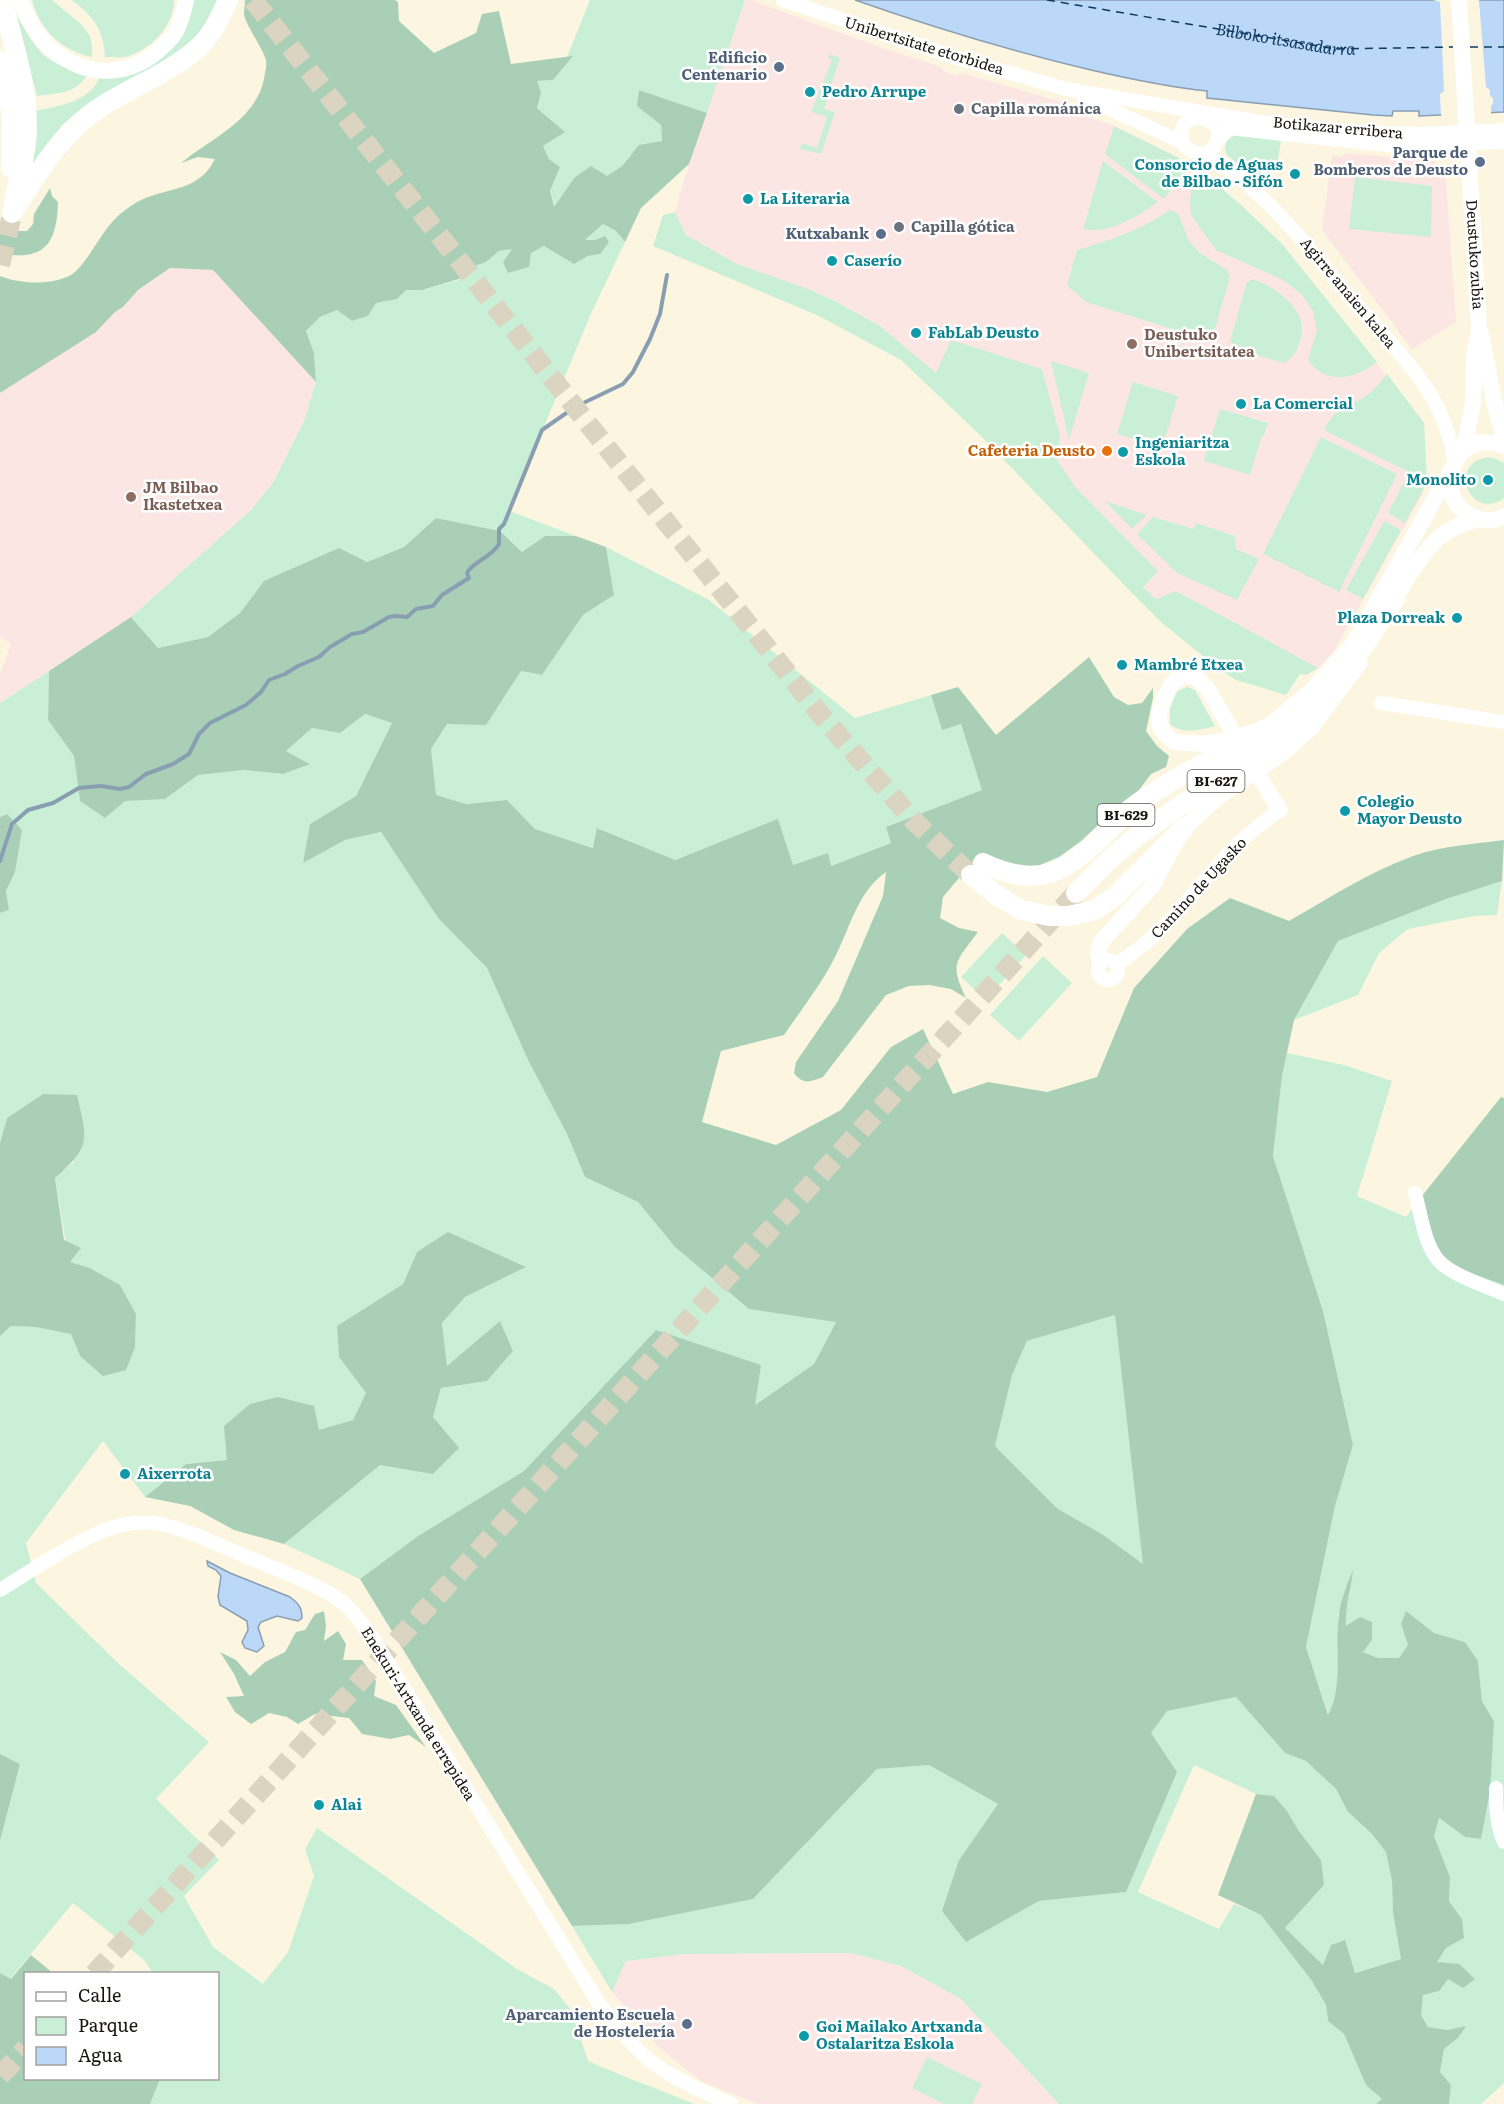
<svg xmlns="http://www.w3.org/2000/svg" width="1504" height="2104" font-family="Literata,serif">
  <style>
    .education { fill: #fce6e3 }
    .green { fill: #caefd7 }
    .forest { fill: #a9d0b7; fill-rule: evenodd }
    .water { fill: #bbd8f8; stroke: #8a9eb2; stroke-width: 1.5 }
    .pier { fill: #fcf6e1 }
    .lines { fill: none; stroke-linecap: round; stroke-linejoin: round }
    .stream { stroke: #8a9eb2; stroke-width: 4 }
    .ferry { stroke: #0d3860; stroke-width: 1.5; stroke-dasharray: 8 6; stroke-linecap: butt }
    .highway-tunnel { stroke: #dad4c1; stroke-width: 20; stroke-dasharray: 20 10; stroke-linecap: butt }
    .minor { stroke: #fff; stroke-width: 14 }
    .major { stroke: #fff; stroke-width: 16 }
    .highway { stroke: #fff; stroke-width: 20 }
    .service-dot { fill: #5c6f8a; stroke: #fff; stroke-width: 2 }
    .culture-dot { fill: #0f9aa8; stroke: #fff; stroke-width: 2 }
    .worship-dot { fill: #6b7280; stroke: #fff; stroke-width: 2 }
    .education-dot { fill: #8d6e63; stroke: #fff; stroke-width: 2 }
    .food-dot { fill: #e8710a; stroke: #fff; stroke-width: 2 }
    .labels { text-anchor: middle; stroke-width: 5; stroke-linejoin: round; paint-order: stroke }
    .shield { fill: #fff; stroke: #5d5b56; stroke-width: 1.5 }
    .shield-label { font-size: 14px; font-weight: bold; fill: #17150e }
    .street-label { font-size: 15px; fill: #17150e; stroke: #fff }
    .service-label { font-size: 15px; font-weight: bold; fill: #4e5e75; stroke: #fff; text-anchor: end }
    .culture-label { font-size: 15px; font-weight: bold; fill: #0d838f; stroke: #fff; text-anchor: start }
    .worship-label { font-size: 15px; font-weight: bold; fill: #5b616d; stroke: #fff; text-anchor: start }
    .education-label { font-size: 15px; font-weight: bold; fill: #785e54; stroke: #fff; text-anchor: start }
    .food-label { font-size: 15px; font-weight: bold; fill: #c56008; stroke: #fff; text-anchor: end }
    .water-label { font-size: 16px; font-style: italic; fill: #0d3860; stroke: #fff }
  </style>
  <rect width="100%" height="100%" fill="#fcf6e1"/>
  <path class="education" d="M745,0H751L882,48L941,67L945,72L956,76L961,73L1059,101L1067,110L1112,125L1179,158L1180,169L1194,178L1199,180L1207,176L1243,207L1282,244L1424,423L1427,481L1421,497L1334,651L1318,668L1306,675L1156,599L1092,537L936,373L880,326L832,299L737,264L686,235L675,212L689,164Z
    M1344,153L1435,161V166L1445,167L1456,322L1412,349L1322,230L1332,156L1343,157Z
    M170,268L213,270L316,382L304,421L273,483L251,510L131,617L0,703V674L11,644L0,637V393L96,332L115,312L123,307L138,290Z
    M850,1953L901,1966L961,1999L1059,2104H758L701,2081L658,2047L612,1992L626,1961L686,1954Z"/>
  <path class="green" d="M32,0H52L82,25L90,36L92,46V57C62,51 39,29 32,0Z
    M71,0H174C174,26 150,51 125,57C119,58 111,57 105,57C104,30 93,15 71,0Z
    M192,0H220L215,14L190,47L89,105L62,125L31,174L34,111C60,106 91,102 101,74L137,69Z
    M590,0H745L707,113L639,90L638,106L661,125L662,141L630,155L622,166L607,176L574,178L554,208L550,191L560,167L549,159L543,146L552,120L537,108L541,93L536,81L553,80L572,57H567Z
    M15,13C38,51 42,64 88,73C77,94 59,93 37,96Z
    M829,54L840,58L824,109L835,112L821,154L800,149L802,143L817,148L827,117L811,112L832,60L828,58Z
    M1114,126L1179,158L1178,164L1184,172L1164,199L1105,154Z
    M1235,135L1260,137L1281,141L1277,165L1263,185L1227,155C1223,145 1226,140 1235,135Z
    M1103,161L1158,202C1138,216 1109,235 1083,229Z
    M1207,176L1242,206L1282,244L1377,362C1356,379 1326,386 1308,360L1317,330L1313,311L1301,294L1283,280L1216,250L1191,215L1190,199L1194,178L1199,180Z
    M1355,177L1432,186L1431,237L1349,229Z
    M1170,210L1178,213L1189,241L1200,253L1227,270L1230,277L1213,335L1204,339L1086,302L1067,285L1077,250C1111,240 1141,230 1170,210Z
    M675,212L686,235L737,264L808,289L835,301L880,326L936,373L951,340L1042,369L1060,435L1057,460L1075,487L1158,571L1143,587L1156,599L1176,591L1318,668L1306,675L1300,674L1286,695L1236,680L1219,669L1162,623L1131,592L980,435L901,360L819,316L653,246L663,215Z
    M603,224L616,231L625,242L590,316L509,511L576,536H545L522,552L500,531L436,518L404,547L367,562L264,581L240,613L209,637L158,648L131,617L251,510L273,483L304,421L316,382L314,353L306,331L320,317L337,310L352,321L368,316L376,303L397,299L406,290H422L459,280L469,268L486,262L499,251L513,248L503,262L531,253L544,246L574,264L588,256L600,254L605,236L595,240L584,241Z
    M1254,279C1278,289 1310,311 1300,341C1297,351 1293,358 1284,363L1235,349L1234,344L1230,341L1247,282Z
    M1051,361L1089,373L1069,440Z
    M1387,374L1424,423L1427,481L1324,430C1337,404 1348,410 1367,395C1375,390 1381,381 1387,374Z
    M1133,382L1178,396L1162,448L1117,434Z
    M1220,409L1268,423L1264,435H1262L1250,475L1204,461Z
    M1321,437L1397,474L1339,592L1263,554Z
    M1488,457L1496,459L1504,463V498C1473,522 1444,465 1488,457Z
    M1406,479L1424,488L1405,523L1388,513Z
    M1105,501L1147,515L1132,529Z
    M1153,517L1194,529L1196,523L1235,536L1236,549L1259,559L1237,600L1177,573L1137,534Z
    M1384,521L1401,530L1363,599L1346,590Z
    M606,547L709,600L855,718L931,695L942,729L961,724L983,790L886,827L891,843L831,866L827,854L793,865L778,820L674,860L598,828L594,848L535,829L507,800L466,804L435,795L431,749L447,724H486L521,671L542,675L583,615L614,595Z
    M49,671L48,720L74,756L80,801L165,799L198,775L244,770L283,774L309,763L286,751L312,728L340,732L365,714L392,723L356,796L310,824L304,862L345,840L381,832L438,918L487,968L529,1062L567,1134L585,1177L638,1202L675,1247L749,1309L836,1321L814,1364L755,1405L656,1330L524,1471L418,1536L360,1579L284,1544L380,1465L433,1417L441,1388L487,1381L513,1351L500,1321L447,1367L442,1323L465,1297L525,1267L417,1252L403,1284L337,1326L339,1357L366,1393L353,1420L227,1460L186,1464L145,1497L103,1441L26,1543L36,1583L120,1665L209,1742L156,1799L219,1860L184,1896L213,1947L263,1984L288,1952L314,1876L305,1849L317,1828L517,1969L554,1989L571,2010L588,2061C623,2077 659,2089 694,2104H150L160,2079L218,2078V1974L153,1973L144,1960L73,1903L10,1979L0,1973V1841L20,1764L0,1754V1336L11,1326L35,1327L71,1334L80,1356L135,1347L136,1314L120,1285L90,1268L69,1262L55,1177L74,1162L77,1096L43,1094L7,1118L0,1143V913L9,910L6,891L15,872L7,814L0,817V703Z
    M1187,687L1195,690L1215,726C1198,730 1184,735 1170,724V709L1177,691Z
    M1502,881L1497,915L1474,916L1408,929L1379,953L1358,995L1294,1020L1338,941L1446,899Z
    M1002,933L1026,955L986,1000L961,977Z
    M1043,956L1072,983L1019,1041L990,1015Z
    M1287,1053L1344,1065L1392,1081L1357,1196L1406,1217L1422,1196L1454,1264L1504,1285V2083L1481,2104H1449L1451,2085L1440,2072L1444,2049L1458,2038L1448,2030L1428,2027L1421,2015L1423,1994L1439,1991L1436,1962L1446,1948L1462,1919L1449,1901L1450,1877L1434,1836L1438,1818L1465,1837L1481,1839L1494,1721L1482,1701L1478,1661L1465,1642L1434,1633L1406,1611L1401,1624L1408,1645L1399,1658H1378L1363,1652L1346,1627L1345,1608L1352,1589L1338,1615L1337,1689L1329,1717L1306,1647L1335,1506L1353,1445L1323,1311L1273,1156L1282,1076Z
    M1115,1315L1144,1565L1102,1534L1058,1509L995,1446L1012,1375L1027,1341Z
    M1236,1697L1285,1753L1306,1761L1336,1789L1348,1812L1371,1833L1386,1852L1392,1881L1393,1913L1401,1959L1354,1973L1345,1941L1331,1945L1324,1966L1285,1928L1324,1885L1287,1811L1274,1796L1256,1794L1194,1765L1138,1892L1219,1929L1234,1904L1261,1915L1312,1981L1326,2005L1328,2021L1344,2034L1366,2085L1382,2099L1376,2104H1059L961,1999L901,1966L850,1953L686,1954L626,1961L612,1992L572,1926L629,1924L753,1899L877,1769L929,1765L998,1804L959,1860L966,1942L1039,1901L1126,1892L1151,1733L1166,1711Z
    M927,2057L982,2084L972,2104H944L912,2088Z"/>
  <path class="forest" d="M245,0H395L398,2L399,21L434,53L476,33L482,14L499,11L511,64L573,56L553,80L537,81L541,93L537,108L565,132L543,146L549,159L560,167L550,191L554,207L574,178L591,166L607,176L622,166L639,145L662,141L661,125L637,106L639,90L707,113L689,164L641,208L625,242L616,231L603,224L585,240H595L605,236L609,242L600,254L588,256L574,264L544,246L531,253L529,267L508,273L503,262L512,249L499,251L486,262L469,268L459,279L422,290H406L397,299L376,303L368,316L352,321L337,310L320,317L306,331L314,353L316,382L213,270L170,268L138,290L123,307L115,312L96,332L0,393V276C20,284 47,285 67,277C84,271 101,231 116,218C123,211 134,203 143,199C171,187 199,191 215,159L198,157L181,163C210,139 256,120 264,79C265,73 267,66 266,60C262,47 245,24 244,14C244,10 245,4 245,0Z
    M50,188L52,196L58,202C57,244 44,262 0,253V226L18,231H27L33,224L34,214Z
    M436,518L500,531L522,552L545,536H576L606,547L614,595L583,615L542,675L521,671L486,725L447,724L431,749L436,795L466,804L507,800L535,829L593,848L597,828L675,860L778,819L793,865L828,853L831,866L891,843L886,827L982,790L961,724L942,730L931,695L958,687L996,735L1089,657L1114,697L1128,705L1142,703L1153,688V698L1146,731L1157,746L1169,756L1166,767L1151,774L1139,790L1124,801L1081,841L1059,857L1040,865L1023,867L975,859L943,897L940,918L959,928L978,932C956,962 949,963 966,998L951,989L929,985L909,986L886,995L823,1077C810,1082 803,1085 794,1073L796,1062L838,1001L883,896L886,872C858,891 850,928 835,957C821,985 801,1010 784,1035L721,1051L702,1122L776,1145L841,1110L891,1047L923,1029L953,1094L988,1082L1047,1092L1097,1077L1134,988L1187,929L1230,898L1289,921C1329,898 1369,872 1413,856C1442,846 1474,844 1504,840L1502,881L1446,899L1338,941L1294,1020L1282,1076L1273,1156L1323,1311L1353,1445L1335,1506L1306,1647L1328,1715C1344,1686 1334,1647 1339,1615C1341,1599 1347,1585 1353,1570C1351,1591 1345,1605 1346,1626L1360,1617L1372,1622V1640L1363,1652L1378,1658H1399L1408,1645L1401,1624L1406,1611L1434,1633L1465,1642L1478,1661L1482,1701L1494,1721L1490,1791L1481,1839L1465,1837L1439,1818L1434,1836L1450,1877L1449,1901L1462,1919L1464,1938L1446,1948L1437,1962L1459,1964L1475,1979L1463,1988L1448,1979L1439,1991L1423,1995L1421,2015L1428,2027L1448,2030L1466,2026L1458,2038L1444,2049L1440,2072L1451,2085L1449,2104H1376L1382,2099L1366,2085L1344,2034L1328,2021L1326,2005L1312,1981L1261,1915L1218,1895L1256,1794L1274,1796L1287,1811L1298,1830L1321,1860L1324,1885L1285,1928L1323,1965L1331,1945L1345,1940L1355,1973L1401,1959L1393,1913L1392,1881L1386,1852L1371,1833L1348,1812L1336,1789L1306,1761L1285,1753L1236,1697L1167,1711L1151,1733L1177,1772L1126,1892L1039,1901L966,1942L942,1911L959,1860L998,1804L929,1765L877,1769L753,1899L629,1924L572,1926L360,1579L418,1536L524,1471L656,1330L761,1365L755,1405L814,1364L836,1322L749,1309L675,1247L638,1202L585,1177L567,1134L529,1062L487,968L438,918L381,832L345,840L303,863L310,824L356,796L392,723L365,714L340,733L312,728L286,751L310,764L283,774L244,770L198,775L165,799L125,801L105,818L80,801L74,756L48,720L49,671L131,617L158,648L208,637L240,613L264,581L339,548L367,562L404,547ZM1115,1315L1143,1564L1102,1534L1058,1509L995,1446L1012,1375L1027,1341Z
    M7,814L22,830L15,872L6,891L9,910L0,913V817Z
    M43,1094L77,1095C87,1140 92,1146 55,1178L64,1240L81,1248L70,1262L90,1268L120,1285L136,1314L135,1347L126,1370L103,1376L80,1356L71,1334L35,1327L11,1326L0,1336V1143L7,1118Z
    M1501,1097L1504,1098V1285C1486,1278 1453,1269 1442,1254C1430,1237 1427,1215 1422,1196Z
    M448,1232L526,1267L465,1297L442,1323L447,1366L500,1321L513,1351L487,1381L441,1388L433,1417L459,1448L433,1474L380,1465L284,1544L234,1530L190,1506L145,1497L186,1464L227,1460L224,1426L250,1404L278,1397L314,1406L319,1430L353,1420L366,1393L339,1357L337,1326L403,1284L417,1252Z
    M324,1611L326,1626L324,1641L338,1631L346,1644L343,1660H362L376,1681L374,1696L396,1705L426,1747L409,1735L390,1739L362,1734L349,1718L315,1714L298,1724L287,1717L269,1713L251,1724L235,1712L226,1697L244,1696L234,1674L220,1652L236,1660L250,1676L265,1662L285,1652L296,1632L305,1630L315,1614Z
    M0,1754L20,1764L0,1841Z
    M31,1955L53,1973L26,1974V2078L160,2079L150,2104H0V1973L11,1979Z"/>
  <path class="water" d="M855,0H1504V112L1419,116V111H1393L1392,116L1373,115L1207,98V91C1167,87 1130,79 1091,70C1011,51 932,27 855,0Z
    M207,1561L230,1573L290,1597C298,1603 302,1607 302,1618L298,1621L277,1616L261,1622L258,1627L264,1646L257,1652L245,1648L242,1642L248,1630L247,1621L220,1605L218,1597L221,1576L216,1570L208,1566Z"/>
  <path class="pier" d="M1433,0H1479L1486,87L1490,90V96L1493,98V103L1491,106V116L1444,118L1441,115L1440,94L1444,91L1440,2Z"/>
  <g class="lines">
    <path class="stream" d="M0,861L12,824L28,810L53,803L79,788L101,786L120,789L129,787L146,774L173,764L189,754L199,734L210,723L246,705L261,692L269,680L285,674L298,666L319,657L330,647L352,634L363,632L389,617L396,616L407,617L416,609L433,606L442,595L469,578L467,573C473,561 490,559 499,544V529L504,524L542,430L575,407L623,384L633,372L650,339L660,314L667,275"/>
    <g class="ferry">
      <path id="s1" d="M1047,0L1336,49L1453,47"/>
      <path d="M1470,47H1504"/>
    </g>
    <path class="highway-tunnel" d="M253,0L627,473L825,720L915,822L971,875
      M0,265L11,219
      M94,1974L1076,893
      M0,2076L26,2048"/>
    <path class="minor" d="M783,0L957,58L1066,89L1254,121
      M1083,97L1182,142C1189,153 1204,158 1214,147C1236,119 1174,101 1182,142
      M1247,121L1369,133L1424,134L1504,130
      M1217,140L1229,128L1396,146L1504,142
      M1203,153C1213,160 1224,165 1233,173C1280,209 1316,257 1354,302C1386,339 1426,376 1444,422C1449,434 1452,448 1455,461
      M1381,703L1504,722
      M1098 970a10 10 0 1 1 20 0a10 10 0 1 1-20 0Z
      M1117,964C1170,931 1197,883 1240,842C1252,830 1266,820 1280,810
      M1415,1193C1421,1214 1424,1243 1438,1260C1451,1275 1485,1286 1504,1294
      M0,1590C33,1570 84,1534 121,1525C134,1522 148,1522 161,1524C191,1531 219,1545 247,1557C276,1569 307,1580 334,1596C351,1607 362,1624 374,1640L600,2005C613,2021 625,2037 639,2051C664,2076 700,2090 731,2104
      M1496,1788C1496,1807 1496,1824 1504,1842"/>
    <g class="major">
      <path d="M21,0C37,56 98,92 150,57C159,51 171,40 176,31C181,22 184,10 186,0"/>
      <path id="s2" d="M1459,0L1479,328C1489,364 1491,402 1504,436"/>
      <path d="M1504,446C1454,424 1427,502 1477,518C1485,521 1496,521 1504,516"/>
      <path d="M1464,450L1473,403L1474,355L1478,335"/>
      <path d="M1391,609C1399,589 1424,549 1441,536C1452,527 1465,523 1479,519"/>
      <path d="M1280,810L1271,796L1207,688L1195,677L1186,675L1180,676L1172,684L1164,698L1159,714V724L1164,733L1174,742L1204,744L1228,740L1267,728L1313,689L1353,644L1451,470"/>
      <path d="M1100,963L1098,954L1101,942L1152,886L1184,828L1218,797L1284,752L1311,728L1360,662"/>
    </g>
    <path class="highway" d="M2,0C13,42 28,87 27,131C26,155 18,180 14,203
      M0,61L12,115L11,168
      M12,213C34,180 53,146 82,121C117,91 165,78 199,47C213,34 220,17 228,0
      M983,863C1004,873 1027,880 1050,873C1085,861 1108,827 1136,805C1176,775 1224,754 1267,728
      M971,875L995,894L1021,910L1049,916H1069L1095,910L1114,897L1184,828
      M1076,893L1112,857L1137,836L1284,733L1306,713L1362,649L1396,597"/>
  </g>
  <g class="service-dot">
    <circle cx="779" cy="67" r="6"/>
    <circle cx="1480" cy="162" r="6"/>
    <circle cx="881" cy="234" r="6"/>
    <circle cx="687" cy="2024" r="6"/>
  </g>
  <g class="culture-dot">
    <circle cx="810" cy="92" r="6"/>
    <circle cx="1295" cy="174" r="6"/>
    <circle cx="748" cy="199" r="6"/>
    <circle cx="832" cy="261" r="6"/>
    <circle cx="916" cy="333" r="6"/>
    <circle cx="1241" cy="404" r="6"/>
    <circle cx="1123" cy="452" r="6"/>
    <circle cx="1488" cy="480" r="6"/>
    <circle cx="1457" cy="618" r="6"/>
    <circle cx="1122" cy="665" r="6"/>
    <circle cx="1345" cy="811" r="6"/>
    <circle cx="125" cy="1474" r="6"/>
    <circle cx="319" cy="1805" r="6"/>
    <circle cx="804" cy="2036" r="6"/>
  </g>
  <g class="worship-dot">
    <circle cx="959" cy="109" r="6"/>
    <circle cx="899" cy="227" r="6"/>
  </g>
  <g class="education-dot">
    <circle cx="1132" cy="344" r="6"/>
    <circle cx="131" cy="497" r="6"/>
  </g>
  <circle class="food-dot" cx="1107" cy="451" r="6"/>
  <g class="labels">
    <g class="shield">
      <rect x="1187.5" y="770" width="57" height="22" rx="4.5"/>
      <rect x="1097.5" y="804" width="57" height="22" rx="4.5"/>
    </g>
    <g class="shield-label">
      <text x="1216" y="786">BI-627</text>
      <text x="1126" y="820">BI-629</text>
    </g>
    <g class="street-label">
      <text transform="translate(924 46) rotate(17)" y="5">Unibertsitate etorbidea</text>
      <text transform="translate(1338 128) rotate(5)" y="5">Botikazar erribera</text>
      <text dy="5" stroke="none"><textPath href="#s2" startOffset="255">Deustuko zubia</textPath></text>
      <text transform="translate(1348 293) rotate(50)" y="5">Agirre anaien kalea</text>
      <text transform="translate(1199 888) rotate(-47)" y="5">Camino de Ugasko</text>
      <text transform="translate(418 1714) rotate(58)" y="5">Enekuri-Artxanda errepidea</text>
    </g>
    <g class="service-label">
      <text x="767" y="63">Edificio<tspan x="767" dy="17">Centenario</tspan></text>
      <text x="1468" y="158">Parque de<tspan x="1468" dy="17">Bomberos de Deusto</tspan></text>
      <text x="869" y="239">Kutxabank</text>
      <text x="675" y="2020">Aparcamiento Escuela<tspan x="675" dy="17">de Hostelería</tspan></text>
    </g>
    <g class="culture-label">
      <text x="822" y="97">Pedro Arrupe</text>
      <text x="1283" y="170" text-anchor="end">Consorcio de Aguas<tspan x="1283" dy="17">de Bilbao - Sifón</tspan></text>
      <text x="760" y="204">La Literaria</text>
      <text x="844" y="266">Caserío</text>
      <text x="928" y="338">FabLab Deusto</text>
      <text x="1253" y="409">La Comercial</text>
      <text x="1135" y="448">Ingeniaritza<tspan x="1135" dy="17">Eskola</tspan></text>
      <text x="1476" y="485" text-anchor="end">Monolito</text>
      <text x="1445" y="623" text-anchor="end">Plaza Dorreak</text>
      <text x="1134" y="670">Mambré Etxea</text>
      <text x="1357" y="807">Colegio<tspan x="1357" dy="17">Mayor Deusto</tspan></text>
      <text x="137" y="1479">Aixerrota</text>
      <text x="331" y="1810">Alai</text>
      <text x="816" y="2032">Goi Mailako Artxanda<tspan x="816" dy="17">Ostalaritza Eskola</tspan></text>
    </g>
    <g class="worship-label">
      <text x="971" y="114">Capilla románica</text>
      <text x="911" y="232">Capilla gótica</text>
    </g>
    <g class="education-label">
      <text x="1144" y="340">Deustuko<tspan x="1144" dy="17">Unibertsitatea</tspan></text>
      <text x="143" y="493">JM Bilbao<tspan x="143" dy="17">Ikastetxea</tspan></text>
    </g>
    <g class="food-label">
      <text x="1095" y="456">Cafeteria Deusto</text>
    </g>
    <g class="water-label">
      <text dy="6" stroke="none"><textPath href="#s1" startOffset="242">Bilboko itsasadarra</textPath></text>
    </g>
  </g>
  <rect x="24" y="1972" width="195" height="108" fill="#ffffff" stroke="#a2a19f" stroke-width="1.5"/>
  <rect x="36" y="1992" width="30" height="9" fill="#ffffff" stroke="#a2a19f" stroke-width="1.5"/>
  <text x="78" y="2002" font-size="18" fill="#17150e">Calle</text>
  <rect x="36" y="2017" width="30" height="18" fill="#caefd7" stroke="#a2a19f" stroke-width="1.5"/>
  <text x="78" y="2032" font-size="18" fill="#17150e">Parque</text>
  <rect x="36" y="2047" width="30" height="18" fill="#bbd8f8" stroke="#a2a19f" stroke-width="1.5"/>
  <text x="78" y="2062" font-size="18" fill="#17150e">Agua</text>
</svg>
